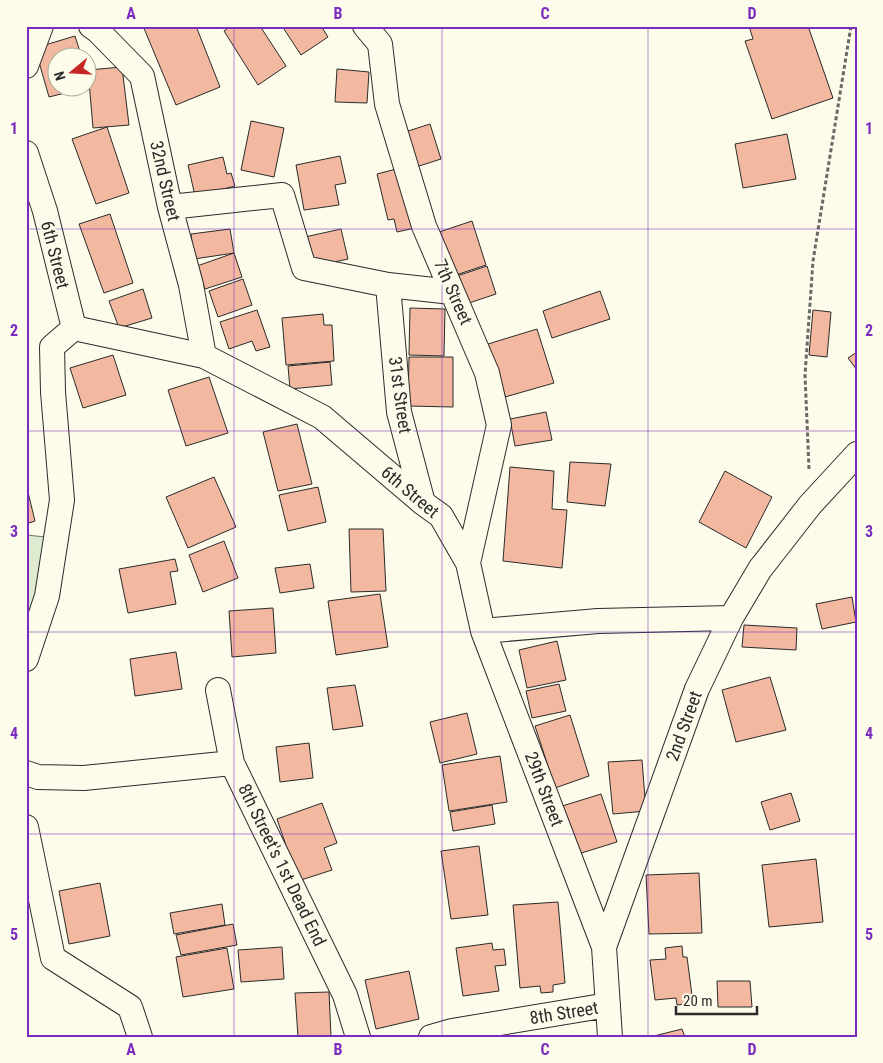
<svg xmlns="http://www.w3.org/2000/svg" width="883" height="1063" font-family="'Roboto Condensed',sans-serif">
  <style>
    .green { fill: #deebd1; stroke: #74746e }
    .building { fill: #f2b8a0; stroke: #2b2b2b }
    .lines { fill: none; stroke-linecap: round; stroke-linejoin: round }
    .minor-casing { stroke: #2b2b2b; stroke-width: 26 }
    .path { stroke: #6a6964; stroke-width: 3; stroke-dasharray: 4 2.5; stroke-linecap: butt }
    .minor { stroke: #fdfbea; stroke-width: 24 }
    .grid { fill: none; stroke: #7b2cbf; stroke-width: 1; stroke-opacity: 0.55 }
    .labels { text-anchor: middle; stroke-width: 4; stroke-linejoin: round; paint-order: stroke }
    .street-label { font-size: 18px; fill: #2b2b2b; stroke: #fdfbea }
    .neatline { fill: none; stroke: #7b2cbf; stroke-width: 2 }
    .grid-label { font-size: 16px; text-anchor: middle; font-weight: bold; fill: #7b2cbf }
  </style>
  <rect width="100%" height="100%" fill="#fdfbea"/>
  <path class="green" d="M26,535L56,538L26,659Z"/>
  <path class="building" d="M143,26H196L220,87L176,105Z
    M231,26H260L286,66L258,85L224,31Z
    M282,26H321L328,37L301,55Z
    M749,26H808L833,98L772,119L745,41L753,39Z
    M75,36L82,58H58V88H85L49,97L35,48Z
    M122,67L129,125L93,128L88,70Z
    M337,69L369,72L367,103L335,102Z
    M251,121L284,128L274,177L241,170Z
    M430,124L441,159L416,167L405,132Z
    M107,127L129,193L96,204L72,139Z
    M787,134L796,179L743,188L735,144Z
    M340,156L346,183L335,185L339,205L304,210L296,165Z
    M223,157L227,174L231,173L235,186L195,196L188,165Z
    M400,168L415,228L397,232L394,219L388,220L377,174Z
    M110,214L133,283L104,293L79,224Z
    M472,221L486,265L453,276L439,232Z
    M230,229L234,253L194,259L191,234Z
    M341,229L348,259L311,267L305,237Z
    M234,253L242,277L205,289L197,266Z
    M487,266L496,294L463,305L454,277Z
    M243,279L252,305L218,317L209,291Z
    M143,289L152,318L119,328L109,301Z
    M600,291L610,319L552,338L543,311Z
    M410,308L445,309L444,356L409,355Z
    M257,310L270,347L256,351L252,341L229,349L220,322Z
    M813,310L831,312L827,357L809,355Z
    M323,314L324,325H332L334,361L286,365L282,318Z
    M537,329L554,383L505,397L488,344Z
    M857,352V370L848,358Z
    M113,355L126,395L83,408L70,368Z
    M409,357H453V407L408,406Z
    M330,362L332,385L290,389L288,366Z
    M209,377L228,433L186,446L168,390Z
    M546,412L552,440L515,446L510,419Z
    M297,424L312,484L278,491L263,432Z
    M570,462L611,464L605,506L567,502Z
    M510,467L554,471L552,509L567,510L562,568L503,561Z
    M725,471L772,497L746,548L699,522Z
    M214,477L236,527L188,548L166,497Z
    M26,484L35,521L26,524Z
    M318,487L326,522L288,531L279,495Z
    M349,529H383L386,591L351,592Z
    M224,541L238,578L203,592L189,555Z
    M175,559L178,571L170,572L176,604L128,613L119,569Z
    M310,564L314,588L280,593L275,568Z
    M380,594L388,647L336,655L328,601Z
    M852,597L856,622L822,629L816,604Z
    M273,608L276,653L232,657L229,611Z
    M744,625L797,628L796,650L742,647Z
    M557,641L566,680L527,688L519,650Z
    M176,652L182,689L135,696L130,659Z
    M770,677L786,730L736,742L722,690Z
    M559,684L566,711L532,718L526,691Z
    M355,685L363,726L333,730L327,688Z
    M467,713L477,754L440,763L430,722Z
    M570,715L589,776L555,788L535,726Z
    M309,743L313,778L280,782L276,747Z
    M500,756L507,802L449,811L442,765Z
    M642,760L646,811L613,814L608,762Z
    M791,793L800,821L770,830L761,802Z
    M601,794L617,842L575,855L559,807Z
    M322,803L337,843L324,848L332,870L298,881L277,819Z
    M492,805L495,824L453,831L450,812Z
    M479,846L488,915L451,919L441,851Z
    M816,859L823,922L769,927L762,865Z
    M699,873L702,933L649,934L646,875Z
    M100,883L110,936L69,944L59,891Z
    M558,902L565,983L553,985V992L541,993L540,986L520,988L513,905Z
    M222,904L225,925L174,934L170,913Z
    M233,924L237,945L181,955L176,935Z
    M492,943L493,950L504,949L506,965L495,966L499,991L463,996L456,948Z
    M682,946L683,957H687L693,1003L677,1005L676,998L655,1000L650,960L666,959L665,948Z
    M282,947L284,979L241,982L238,950Z
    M227,948L234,989L183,997L176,957Z
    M409,971L419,1019L376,1029L365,980Z
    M717,981H750L752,1007H718Z
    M329,992L331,1037H298L295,993Z
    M682,1029L685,1037H650Z"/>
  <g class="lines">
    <g class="minor-casing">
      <path id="minor" d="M91,26L98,31L142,76L170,207L191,285L204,356
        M365,26L380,44L387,104L424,226L487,373L499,425L468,563
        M26,66L41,26
        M26,153L45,211L74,328L52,347L53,392L62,500L47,596L26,659
        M170,207L282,195L304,268L388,285L452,292
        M388,285L399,412L423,503
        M74,328L204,356L322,417L423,503L441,516L468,563L483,631L604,947
        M483,631L598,621L731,618
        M218,690L232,763L345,995L358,1037
        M26,773L38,777L84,778L232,763
        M26,827L53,958L130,1007L140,1037
        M431,1037L452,1031L608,1005
        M610,1037L604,947L697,689L731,618L760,569L810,505L857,454"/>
    </g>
    <path class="path" d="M809,469L805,375L813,261L851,26"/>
    <use href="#minor" class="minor"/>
  </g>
  <path class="grid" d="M234,26V1037M442,26V1037M648,26V1037M26,229H857M26,431H857M26,632H857M26,834H857"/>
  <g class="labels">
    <g class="street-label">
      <text transform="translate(165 181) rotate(77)" y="6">32nd Street</text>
      <text transform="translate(55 255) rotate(76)" y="6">6th Street</text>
      <text transform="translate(453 292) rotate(66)" y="6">7th Street</text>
      <text transform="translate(400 395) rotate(82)" y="6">31st Street</text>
      <text transform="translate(410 492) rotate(40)" y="6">6th Street</text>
      <text transform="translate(684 726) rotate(-70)" y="6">2nd Street</text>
      <text transform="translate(544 789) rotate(69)" y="6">29th Street</text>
      <text transform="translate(282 865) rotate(64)" y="6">8th Street's 1st Dead End</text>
      <text transform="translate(564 1013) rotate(-9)" y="6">8th Street</text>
    </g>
  </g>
  <rect width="883" height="1063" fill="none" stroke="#fdfbea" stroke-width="55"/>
  <g transform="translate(72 72) rotate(252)"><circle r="24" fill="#fdfbea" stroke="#a9a89e"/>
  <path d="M0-4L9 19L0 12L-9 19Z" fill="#c62828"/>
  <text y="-8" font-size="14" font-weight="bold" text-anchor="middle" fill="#2b2b2b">N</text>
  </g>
  <path d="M676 1006v8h81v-8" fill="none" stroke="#2b2b2b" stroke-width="2.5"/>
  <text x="683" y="1006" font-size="15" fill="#2b2b2b" stroke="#fdfbea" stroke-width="4" paint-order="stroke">20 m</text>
  <rect x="28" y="28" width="828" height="1008" class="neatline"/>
  <g class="grid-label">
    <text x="131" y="19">A</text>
    <text x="338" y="19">B</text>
    <text x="545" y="19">C</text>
    <text x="752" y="19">D</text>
    <text x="14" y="134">1</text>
    <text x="869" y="134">1</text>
    <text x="14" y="336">2</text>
    <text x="869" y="336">2</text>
    <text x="14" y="537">3</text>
    <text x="869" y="537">3</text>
    <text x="14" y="739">4</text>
    <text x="869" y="739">4</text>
    <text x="14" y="940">5</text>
    <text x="869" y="940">5</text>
    <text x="131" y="1055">A</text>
    <text x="338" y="1055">B</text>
    <text x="545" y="1055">C</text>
    <text x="752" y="1055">D</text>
  </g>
</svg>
